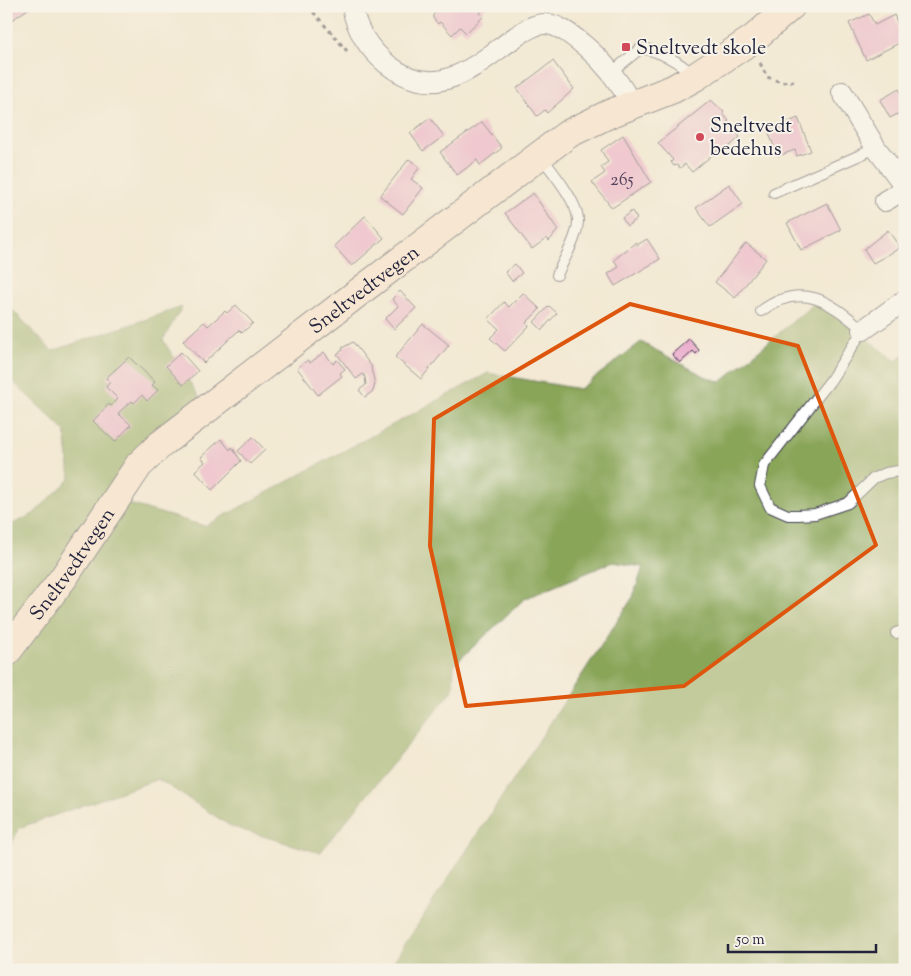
<svg xmlns="http://www.w3.org/2000/svg" width="911" height="976" font-family="'Sorts Mill Goudy',serif">
  <style>
    .forest { fill: #89a558; stroke: #56644a }
    .building { fill: #eaa3c9 }
    .lines { fill: none; stroke-linecap: round; stroke-linejoin: round }
    .lane-casing { stroke: #414052; stroke-width: 12 }
    .street-casing { stroke: #414052; stroke-width: 22 }
    .secondary-casing { stroke: #414052; stroke-width: 30 }
    .path { stroke: #414052; stroke-width: 3; stroke-dasharray: 4 4; stroke-linecap: butt }
    .lane { stroke: #fff; stroke-width: 10 }
    .street { stroke: #fff; stroke-width: 20 }
    .secondary { stroke: #fce5d0; stroke-width: 28 }
    .marked { fill: none; stroke: #de560e; stroke-width: 4; stroke-linejoin: round }
    .poi-dot { fill: #d1495b; stroke: #f7f3e8; stroke-width: 2 }
    .labels { text-anchor: middle; stroke-width: 4; stroke-linejoin: round; paint-order: stroke }
    .number-label { font-size: 18px; fill: #54425e }
    .poi-label { font-size: 20px; fill: #22223b; stroke: #f7f3e8; text-anchor: start }
    .street-label { font-size: 20px; fill: #22223b; stroke: #f7f3e8 }
  </style>
  <rect width="100%" height="100%" fill="#f7f3e8"/>
  <filter id="ink" filterUnits="userSpaceOnUse"><feTurbulence type="fractalNoise" baseFrequency=".02" numOctaves="2"/><feDisplacementMap in="SourceGraphic" scale="10" xChannelSelector="R" yChannelSelector="G"/><feConvolveMatrix kernelMatrix="1 2 1 2 8 2 1 2 1" color-interpolation-filters="sRGB"/></filter>
  <filter id="wash" filterUnits="userSpaceOnUse"><feTurbulence type="fractalNoise" baseFrequency=".0096" numOctaves="4" result="noise"/><feDisplacementMap in="SourceGraphic" scale="20" xChannelSelector="R" yChannelSelector="G"/><feGaussianBlur stdDeviation="1.12" result="paint"/><feColorMatrix in="noise" values="0 0 0 0 0 0 0 0 0 0 0 0 0 0 0 0 0 1.4 0 .05"/><feComposite in="paint" operator="in"/></filter>
  <g filter="url(#wash)">
    <rect width="100%" height="100%" fill="#f3e9d4"/>
    <path class="forest" d="M817,301L896,361L905,353V970H388L633,597L643,567L613,562L524,599L454,665L453,690L320,853L232,827L158,779L19,828L6,857V527L33,514L70,479L65,431L6,375V303L52,351L182,307L163,340L212,417L150,459L119,501L205,526L488,373L580,389L641,342L704,376L721,382Z"/>
    <g id="blocks">
      <path class="building" d="M6,6H32L12,20L9,17L6,19Z
        M442,6H487L480,13L483,17L466,33L460,27L452,35L440,22L438,24L433,18V15Z
        M869,14L875,25L894,15L905,40L866,60L849,23Z
        M553,61L574,89L547,113L545,110L537,116L517,88Z
        M899,89L905,100V110L890,118L880,100Z
        M711,100L724,112L723,114L729,121L727,122L740,137L721,154L718,150L692,172L685,164L680,168L677,165L674,166L671,162L673,160L658,143Z
        M430,118L444,136L423,151L410,133Z
        M798,118L811,151L797,156L795,150L778,156L768,131Z
        M482,122L502,148L480,165L477,160L457,175L440,152Z
        M623,135L651,182L612,208L592,182L605,173L601,167L608,162L601,150Z
        M409,159L420,167L411,179L423,188L403,214L380,196Z
        M729,184L743,204L710,227L696,208Z
        M533,193L558,230L549,241L547,238L532,249L505,213Z
        M827,203L841,230L801,250L787,223Z
        M632,211L637,219L627,226L622,218Z
        M365,216L384,238L352,266L334,246Z
        M888,230L900,248L873,263L864,249Z
        M647,239L660,259L615,286L608,274L619,267L614,260L636,242L637,245Z
        M746,243L766,259L735,298L715,282Z
        M515,264L522,273L512,281L505,272Z
        M400,291L416,308L394,329L385,319L398,306L392,299Z
        M523,293L540,309L526,323L529,326L505,351L490,338L499,329L488,319L504,302L509,307Z
        M236,305L253,323L242,333L239,330L204,363L183,341L204,322L208,326L225,311L227,313Z
        M549,306L557,313L542,330L534,322Z
        M423,324L449,345L421,379L395,357Z
        M689,339L699,350L696,354L693,351L680,363L672,354Z
        M353,342L372,367L371,368L375,384L373,391L365,397L359,390L366,385L365,377L363,374L356,379L337,354L343,350L342,348Z
        M181,352L198,371L183,385L166,366Z
        M324,352L333,364L337,360L345,369L340,373L342,376L318,395L297,368L308,360L310,363Z
        M129,357L155,382L152,385L158,390L147,401L142,395L134,403L132,401L118,413L131,425L115,442L93,421L109,404L111,406L118,399L106,387L110,382L106,378Z
        M253,437L265,450L250,464L238,451Z
        M221,439L230,450L232,447L241,461L212,490L195,471L205,462L201,457Z"/>
    </g>
  </g>
  <g filter="url(#ink)">
    <use href="#blocks" fill-opacity="0" stroke="#414052" stroke-width="1"/>
    <g class="lines">
      <g class="lane-casing">
        <path id="lane" d="M612,72L641,48C662,52 679,61 694,76
          M540,155C551,170 578,202 578,220C578,238 564,258 557,275
          M774,193L876,148
          M761,311C801,281 831,301 863,330L830,381L764,465L760,486L770,507L788,515H798L815,514L848,503L874,478L886,473L905,470
          M896,633L905,630"/>
      </g>
      <g class="street-casing">
        <path id="street" d="M352,6C356,30 369,49 387,64C435,102 470,70 511,40C521,33 534,23 546,24C560,25 574,37 585,46C605,63 620,82 632,105
          M842,92L876,148L900,180L905,182
          M885,201L905,189
          M863,330L905,300"/>
      </g>
      <g class="secondary-casing">
        <g id="secondary">
          <path id="s1" d="M6,653L64,577L139,465L161,444L363,289L568,134L609,114L673,89L695,77L753,39L791,6"/>
        </g>
      </g>
      <path class="path" d="M308,6L347,51
        M760,63L767,77L781,82L794,81"/>
      <use href="#lane" class="lane"/>
      <use href="#street" class="street"/>
      <use href="#secondary" class="secondary"/>
    </g>
  </g>
  <path d="M0 0H911V976H0ZM630,304L798,346L876,545L684,686L466,706L430,546L434,419Z" fill="#f3e9d4" fill-opacity=".55" fill-rule="evenodd"/>
  <path class="marked" d="M630,304L798,346L876,545L684,686L466,706L430,546L434,419Z"/>
  <g class="poi-dot">
    <rect x="621" y="42" width="10" height="10" rx="2.5"/>
    <circle cx="700" cy="137" r="5"/>
  </g>
  <g class="labels">
    <g class="number-label">
      <text x="622" y="185">265</text>
    </g>
    <g class="poi-label">
      <text x="636" y="54">Sneltvedt skole</text>
      <text x="710" y="132">Sneltvedt<tspan x="710" dy="23">bedehus</tspan></text>
    </g>
    <g class="street-label">
      <text dy="7" stroke="none"><textPath href="#s1" startOffset="516">Sneltvedtvegen</textPath></text>
      <text dy="7" stroke="none"><textPath href="#s1" startOffset="111">Sneltvedtvegen</textPath></text>
    </g>
  </g>
  <rect width="911" height="976" fill="none" stroke="#f7f3e8" stroke-width="25"/>
  <path d="M728 944v8h148v-8" fill="none" stroke="#22223b" stroke-width="2.5"/>
  <text x="736" y="944" font-size="15" fill="#22223b" stroke="#f7f3e8" stroke-width="4" paint-order="stroke">50 m</text>
</svg>
